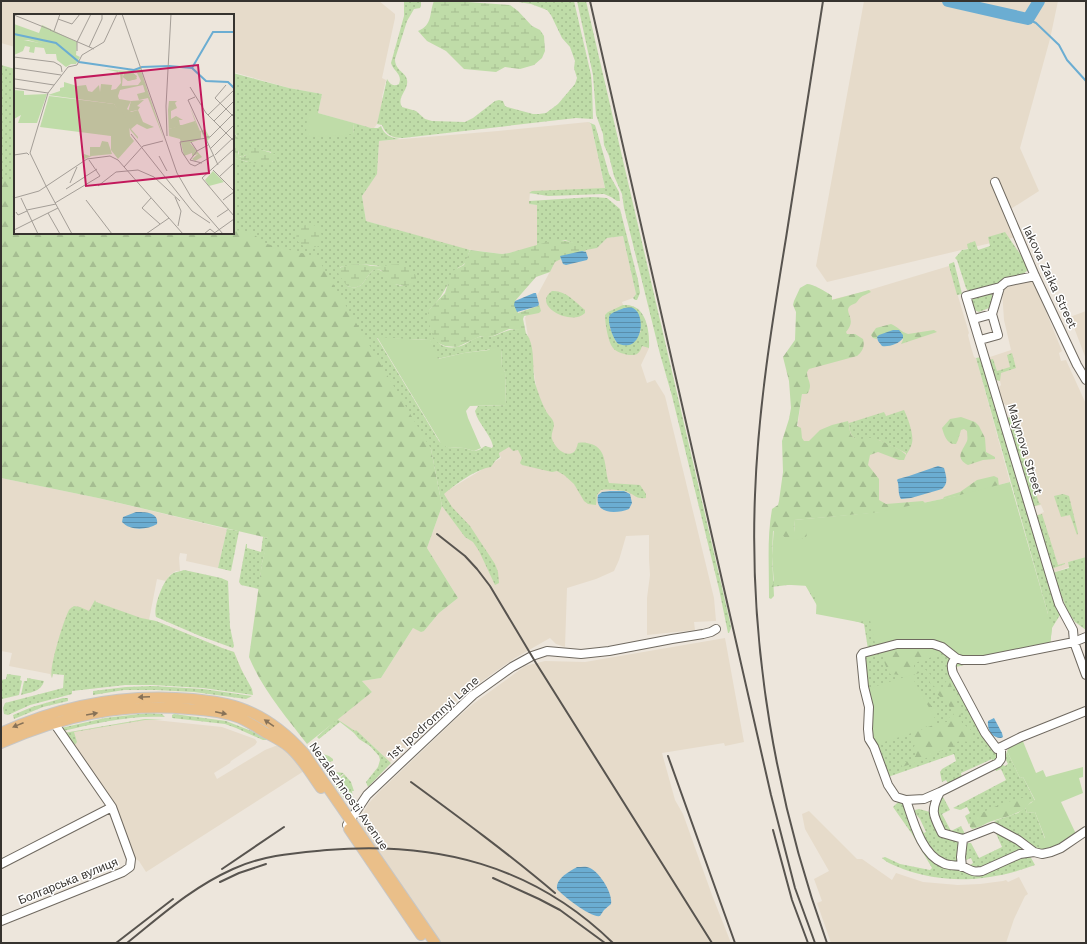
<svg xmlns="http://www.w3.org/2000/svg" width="1087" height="944" font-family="'Work Sans',sans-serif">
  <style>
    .built { fill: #e6dbca }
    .grass { fill: url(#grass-dots); fill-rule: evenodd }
    .forest { fill: url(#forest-firs) }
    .wetland { fill: url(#wetland-marsh) }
    .green { fill: #bfdca8 }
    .water { fill: url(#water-rules) }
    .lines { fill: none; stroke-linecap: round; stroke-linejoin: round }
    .stream { stroke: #6badd2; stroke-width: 2 }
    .river { stroke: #6badd2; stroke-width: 12 }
    .minor-casing { stroke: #6f6960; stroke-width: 10 }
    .major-casing { stroke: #c7c6c5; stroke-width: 12 }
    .minor { stroke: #fff; stroke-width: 8 }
    .major { stroke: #eabf89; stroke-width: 10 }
    .rail { stroke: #58544f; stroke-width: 2 }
    .oneway { fill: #877258 }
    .labels { text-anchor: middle; stroke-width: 3; stroke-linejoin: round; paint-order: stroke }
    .street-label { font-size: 12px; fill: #36332f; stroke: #fff }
    .inset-river { fill: none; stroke: #6badd2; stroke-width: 2 }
    .inset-road { fill: none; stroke: #a49e97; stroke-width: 1 }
    .view { fill: #c2185b; fill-opacity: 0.15; stroke: #c2185b; stroke-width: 2 }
    .inset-edge { fill: none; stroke: #36332f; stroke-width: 2 }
  </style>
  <defs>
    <pattern id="grass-dots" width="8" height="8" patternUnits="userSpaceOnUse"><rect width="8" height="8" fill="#bfdca8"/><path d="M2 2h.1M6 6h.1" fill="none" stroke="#a5bd91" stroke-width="1.8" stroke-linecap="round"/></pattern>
    <pattern id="forest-firs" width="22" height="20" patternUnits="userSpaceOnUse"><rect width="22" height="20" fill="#bfdca8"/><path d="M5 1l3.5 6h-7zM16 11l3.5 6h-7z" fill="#a5bd91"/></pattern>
    <pattern id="wetland-marsh" width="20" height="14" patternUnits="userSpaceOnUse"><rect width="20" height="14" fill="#bfdca8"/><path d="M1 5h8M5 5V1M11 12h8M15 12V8" fill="none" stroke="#a5bd91"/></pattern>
    <pattern id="water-rules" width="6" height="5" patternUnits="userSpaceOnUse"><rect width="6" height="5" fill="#6badd2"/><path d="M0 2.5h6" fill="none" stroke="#598dab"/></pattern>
  </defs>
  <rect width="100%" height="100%" fill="#ede6dc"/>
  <path class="built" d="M1,1H379L395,14V18L382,78L386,80L382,97L383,99L377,124L374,128H371L318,113L322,94L289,88L233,72V15H15V47L1,43Z
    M864,1H1058L1050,39L1020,148L1039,191L1006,212L1016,237L827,282L816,266Z
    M588,122L591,124L605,189L530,192L529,204L537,205V246L509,253L502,254L464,249L366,221L362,196L377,173L379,141L498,131Z
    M623,236L636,294L633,298L622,302L623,305H629L639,309L645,320L647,326L649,348L641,365L647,383L655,380L665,396L714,598L716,621L694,622L695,630L647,635V598L650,575L649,559V535L626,536L619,560L614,571L596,579L567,588L565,647L556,644L550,638L515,658L465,693L459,695V698L390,762L356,730L355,732L337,719L372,692L362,681L381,678L413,628L424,631L439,613L458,598L427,548L442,506L440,495L501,458L499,453L538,398L525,318L560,253L597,248L607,238Z
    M949,266L969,333L968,335L971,347L974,357L976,358L1010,482L956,496L880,512L796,438L814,304L866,291Z
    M1020,282H1034L1062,351L1059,353L1061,361L1066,360L1086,404V557L1068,562L1069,567L1052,573L1035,516L1044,512L1041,505L1032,507L1007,418L1012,416L1010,407L1002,403L999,387L1001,385L1000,381L996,380L989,360L990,357L1011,350L1004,320L1002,290Z
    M1086,311V359L1070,317Z
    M1,478L98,498L227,529L218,568L186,561L187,554L180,553L179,558L180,571H176L170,575L166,581L157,579L149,620L156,621L222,648L234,652L244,675L53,674L52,678L50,674L9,666L12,653L1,651Z
    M725,638L744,742L725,746L724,743L662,753L675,800L683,814L712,895L731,943H441L362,827V820L364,812L368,804L379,792L458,717L473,704L525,666L545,661L585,662Z
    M145,719L222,727L255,739L257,742L255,745L231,761L230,763L214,773L217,779L265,750L278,745L293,758L304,771L146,872L139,861L134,858L119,817L64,733Z
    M809,811L857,859H862L892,880L896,873L923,882L958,885L980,884L1003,881L1006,880L1008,882L1019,877L1028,894L1025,896L1014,919L1006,943H831L817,903L822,901L814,879L829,871L805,829L802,814Z"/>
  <path class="grass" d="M404,1H421V6L420,8L414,9L407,21L395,59C395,71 406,72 407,80C409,90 396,97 402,107L416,111L425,119L432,121L465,122L473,118L495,101L499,100L503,101L505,106L507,107L533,114H539L546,113L558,104L575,84L577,78L574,68L575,61L570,47L562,38L551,15L547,10L531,4L512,1H574L591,75L592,87L593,119L576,118L403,138C392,138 386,135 382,125L377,124L387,79C390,84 393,87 399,84C403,74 393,71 391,63L404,16Z
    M577,1H586L730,622L731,628L729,633H728L719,589L672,396L660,354L624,208L622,194L614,176L609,156L604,145L603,134L596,115L593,75Z
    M1,65L15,69V188L1,185Z
    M233,73L289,88L322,94L318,113H314L353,134L354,123L371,128H378L381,126C384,135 391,138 400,139L379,141L377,174L362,196L366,221L470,250C468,254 467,262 464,264C461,267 459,266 457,269C447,284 442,299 429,310C429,328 433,351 457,347C465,346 471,339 479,337C484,335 489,337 494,336C505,332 521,322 529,338C535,351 532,369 535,383C538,392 541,402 546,411C548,415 552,418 553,421C556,427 550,433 552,439C554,446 564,457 572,453C576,452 577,446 578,443C583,442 587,443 591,444C608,449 604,469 609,483L640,485L646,494V498C636,500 633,493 625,491C617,490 609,489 601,490L597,495L596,505L588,504L584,501L574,484L564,475L557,471L552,472L522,465L520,463L522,458L518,450L513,451L509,447L499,453L500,457L495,461L491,467C476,469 456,484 444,494L452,507L470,526L495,564L498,572L499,583L495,585L479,551L473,542L465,537L442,506L431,449L267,244L233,233V157L247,162H273L271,152L257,149L242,157L239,156L237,136L233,131ZM361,264L380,266L404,286C386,285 389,270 375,269C363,277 365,292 347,286L340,267ZM377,338L430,340L437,359L464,353L501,348L502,368L505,372L506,405L478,406L475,411C478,424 490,433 493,446L492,448L485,446L479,450L474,451L464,448L447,447L439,441Z
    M588,122L595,125L596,128L609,174L619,192L620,201H617L611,197L604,194L548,196L529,193L532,191L605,188L591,124Z
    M593,197L607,198L620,209L638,280L640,293L637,300H635L633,298L636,294L623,236L607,238L597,248L586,250L571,242L565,240L537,246V205L529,204V201Z
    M1005,232L1027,264L1028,270L1022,275L1007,277L995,285L968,291L966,288L957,260L955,258L962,250L968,249L967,244L975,241L978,250L990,246L988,237Z
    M954,262L962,294L957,295L949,266V264Z
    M552,291C566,290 575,302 585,310V313C571,327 531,305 552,291Z
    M992,293V300L989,308L979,312L974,310L971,301L972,299Z
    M623,305C646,303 650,330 649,348L642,346C641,349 640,352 637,354C631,357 617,353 613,348C608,342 605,323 605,315L608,312ZM609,319L641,331L635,341L616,342L610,328Z
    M1012,353L1016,368L1001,373L1000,381L996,380L989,360L993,359L997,371L1010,367L1007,355Z
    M981,357L997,413L1060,615L1052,628L1050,644L948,669L999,756L994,763L992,759L961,773L962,779L949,785L946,780L942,782L940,772L942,769L956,761L954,754L885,778L876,746L863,661L868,649L864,624L819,609L804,583L771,587L797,526L1048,614L976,358Z
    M904,410C908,418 914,435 912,443C911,447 908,452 906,455V453L879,440L856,439C849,435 850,429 849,423L884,412L886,416Z
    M1012,416L1039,503L1041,504L1032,507L1007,418Z
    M1063,494L1069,496L1078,533L1077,535L1070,515L1061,517L1054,496Z
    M1042,514L1058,565L1065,563V564L1051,569L1035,516Z
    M227,529L239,531L231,571L218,568Z
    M263,537L269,538L262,563L259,589L241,585L239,582L246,544H247V548L261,552Z
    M1086,557V630L1075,622L1068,612L1052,573L1069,568L1068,562Z
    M184,570L221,578L228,581L230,627L234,646L233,648L200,636L156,617C153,607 163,580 172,574C176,571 180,572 184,570Z
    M95,600L96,602L141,618L156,621L222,648L234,652L241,669L252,689L253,695L203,688L153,685H125L72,691V694L30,705L8,715L4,714L3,708L5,703L63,688L64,675L53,674L52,678C48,670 64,619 69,610C71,608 71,608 74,606L80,607L89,611Z
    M7,674L21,676L20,680L22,681L19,695L2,699L1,680L6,679Z
    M27,678L44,681C41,692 31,692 21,695L24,681H27Z
    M153,686L203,689L252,696L246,699L194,692L156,690H124L93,695V691L126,687Z
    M63,698H68V701L43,707L14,719L13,715L32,707Z
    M148,713L162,714L165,717C130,715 96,723 63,731L61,728L105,718Z
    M174,714L226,721L254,732L263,736L267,740H263L236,728L225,724L172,718V715Z
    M145,719L164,720H145L74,732L77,742L74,746L64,733Z
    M337,719L355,731L356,730L391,763L368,787L366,782L378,767L380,760L379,756L370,746L359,739L354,733L340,722L319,739L317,737Z
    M1007,751L1020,778L1023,777L1035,801L1031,802V800L1000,806L989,810L969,824L970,827L965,816L970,813L967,807L960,810L953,808L1006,780L1001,769L996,771L994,767L1001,764L1005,766L1008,764L1005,758Z
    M320,753L329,756L333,759V761L329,762L331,764L329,765L335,772L344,773L333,782L316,758L317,756Z
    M344,774L351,782L354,791H352L353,799L350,802L346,801L334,784Z
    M942,795L950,810L942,814L951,831L961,826L966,836L944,832L935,816Z
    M900,801L902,802L928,853L968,872L1020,857L1030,856L1035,865C992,881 947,885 903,869C896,866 887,863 882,858L885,857L900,864L930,870L932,868L912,834L893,807L896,804Z
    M1025,807L1027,813L1035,812L1045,839L1042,852L1002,829L994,821L1018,813Z
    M919,809L930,812L932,819L941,836L954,840L960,843L958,863C953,864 945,863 940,859C932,854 916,834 917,825L919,824L924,833L926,832L920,819L915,813V810Z
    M995,831L1024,848L1023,849L976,870L970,866V865L973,863L971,858L964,861L967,843H971L979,858L1002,847Z"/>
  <path class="forest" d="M1,179L15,182V233H233V230L245,231L253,234L267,244L317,257L431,449L442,506L427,548L458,598L439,613L424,631L421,632L413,628L381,678L362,681L372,692L307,744C286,717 262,689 249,657L262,563L268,538L98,498L1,478Z
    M807,284C813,284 827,292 832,296V300L869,290L871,292C868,294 863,295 860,298C858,300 857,302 856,303C854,304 851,305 850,306C843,312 858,319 846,332L847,334H855L863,339C865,346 863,351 857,356L809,369L807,372C807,381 813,383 808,393L806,394H802L797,426L801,428L802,438L804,441H809L820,430L832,425L848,421C850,426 849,432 852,436C858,442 867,437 873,438C880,440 903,450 906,455L904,460H899L878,452L870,455L868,465L879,479V500L886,504L923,501L926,504L919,509L794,520L795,533H806L807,536C802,540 791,543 785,538C782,536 780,532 778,530L773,531L772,556L774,596L771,599L769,598V593C769,565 767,537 772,509L778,505L779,501L783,472L782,441L789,419L791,408L789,381L783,357L795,340L796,312L793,305L794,301L800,288Z
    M891,324C897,326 901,332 908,334L934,330L937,332L901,344L903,340L901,333L877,337V339L873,338L871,335L876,328Z
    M961,417L975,422L979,426L985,438L986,452L995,457V459L983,460L968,465C954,458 963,450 967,441C968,438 967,434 967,431L964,429L961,430L958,440L956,444C947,445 944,435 942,428L950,419Z
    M994,476L998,478L999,487L943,499L944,497L960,492L977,480Z
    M926,646L939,649L940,651C936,657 921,661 914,663V668C919,670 923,667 927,671C933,676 933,683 940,687H943L946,681L950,682L959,708L962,723L971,730L973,736L969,742L961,741L956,742L954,747L945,749L920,761L902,767L901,763L912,760L916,755L913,749L916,742L911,738V735C918,730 939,722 948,722V718L954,715L948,704L936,693L935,687L930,683L925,673L922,672L913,675L911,679C918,689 927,702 936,710L935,713C920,709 917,684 906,677C901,674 895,675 890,674C887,670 881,657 884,652C885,650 887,649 889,648Z
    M1026,797L1031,800V802C1020,816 1002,817 987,823C982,826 978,828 972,829L970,827V821C984,809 1009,801 1026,797Z"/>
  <path class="wetland" d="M434,1H453L510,5L518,11L532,26L540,30L544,36L545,51L542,58L534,65L520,69L505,67L496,72L464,69L446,51L427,41L418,31C433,25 429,13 434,1Z
    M233,131L240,141L238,153L240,157L245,156L252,147L275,154V160C265,168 243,161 233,157Z
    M306,224C316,224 321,228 322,238L319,246C310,249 302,248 296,239L297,232Z
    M554,240C566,240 575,242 585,248L586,252L584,251L560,257L561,259L555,262L550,272L536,277L515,301L518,313L538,306L539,304L541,311L539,313L524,316L523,319L526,334L520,330L509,329L493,336H481L457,347L445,346L438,343L433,337L427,317L429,310L445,293L452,271L464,265L470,250L502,254L509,253Z
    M361,264C365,264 369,266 374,266C387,268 405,257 415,274C417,278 416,282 413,285L404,286L394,284L390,281L381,270L375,269C363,277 365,292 347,286L339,275L337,270C343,264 353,265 361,264Z"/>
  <path class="green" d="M311,113H318L354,123L353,134L322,137L306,136L307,116Z
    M377,337L425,340L430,339L438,359L464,353L489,350L492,347L501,348L502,367L505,372L506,405L470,406L466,411L468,418L481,448L474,451L464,448L447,447L442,445Z
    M1010,482L1052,628L1050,646L992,656H961L938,643L876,648L870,620L858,622L816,614L817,593H810L809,586L774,584L772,556L774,527H777L784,537C792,541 800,541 807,536L806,533H795L794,520L880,512L956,496Z
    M911,675L937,722L909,734L881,743L876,746L873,741L867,689Z
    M1022,739L1036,773L1043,770L1046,777L1083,767V777L1079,778L1083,793L1061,802L1076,834L1054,847L1042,852L1037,841L1045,838L1035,812L1027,813L1025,807L1035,800L1023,777L1020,778L1007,751L1010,746Z"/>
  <path class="water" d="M582,251L586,252L588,258L587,260L566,265L563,264L560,256Z
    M534,293H536L539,304L538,306L517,312L514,305L515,301Z
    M624,308C626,308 630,307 633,308C647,315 642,353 619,344C614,342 606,320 610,315C612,312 620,310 624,308Z
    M893,330H899L903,335V338C899,344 889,347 882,346L878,341L877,337L879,335Z
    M938,466L944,468C946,476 949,483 942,489L911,498L901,499C897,492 900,487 897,480L898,479L909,476Z
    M610,491H624L630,494L632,503L629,509C617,514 594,515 598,495L602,492Z
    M136,512C145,512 159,512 157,524C147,530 130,531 122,522L123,517Z
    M994,718L1002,733L1003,737L1001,738C992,738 987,730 988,721Z
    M577,867C582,867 586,866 590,868C600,873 613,893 611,904L604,910L600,916C591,918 563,896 557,889C556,878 569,872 577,867Z"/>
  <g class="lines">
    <path class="stream" d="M1028,19L1036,23L1059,45L1067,60L1086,81"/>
    <path class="river" d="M948,1L1028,19L1039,1"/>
    <g class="minor-casing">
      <path id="minor" d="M995,182L1035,276L1077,365L1086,380
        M1035,276L1006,282L1000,287L966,296L1051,578L1059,604L1073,630L1074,642L1086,675
        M974,319L992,314
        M980,340L998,335L992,314L1000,287
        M956,658C951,663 951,666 953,673L985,733L997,749L1021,737L1086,711
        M1001,747V759L998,763L940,792C930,811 933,815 942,833L963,839L994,827L1018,840L1034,852L1042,854L1051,852L1061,848L1086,831
        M906,800L924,799L940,792
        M347,825L367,795L473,695L512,667L532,656L547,651L581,654L609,651L672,639L703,634L711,632L716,629
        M1034,852L1020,854L982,871C971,873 970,869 961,866C955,865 948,866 943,863C921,854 913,820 906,800L896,797L888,785L874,747L869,739L868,729L869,707L864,687L861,656L863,653L897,644H933L942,647L956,658L962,660H984L1074,642L1086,637
        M1,864L112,807
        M962,867L961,857L963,839
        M1,921L123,872L130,867L131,859L112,807L54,723"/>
    </g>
    <g class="major-casing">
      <path id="major" d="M1,733C61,705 127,693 193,699C211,701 229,703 246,710C268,719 288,735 304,753L435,943
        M1,743C63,716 121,703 189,709C206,710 224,712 240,718C249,722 258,728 266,733C274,737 282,741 289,747C302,758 311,774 321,788
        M349,829L421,935"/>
    </g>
    <use href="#minor" class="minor"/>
    <use href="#major" class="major"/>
    <path class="rail" d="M590,1L771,795L795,888L815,943
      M823,1C811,80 798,159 786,238C772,323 758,409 755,495C749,647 776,801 827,943
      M437,534L465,556L477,569L490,586L536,663L712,943
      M668,756L735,943
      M411,782C460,818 509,854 555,893
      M773,830L792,900L808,943
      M222,869L284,827
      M493,878L539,899L560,910L605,943
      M220,882L239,873L266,864
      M116,943L173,899
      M127,943C162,915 191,888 233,869C263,855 295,853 327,850C436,841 533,865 613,943"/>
  </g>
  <defs><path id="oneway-solid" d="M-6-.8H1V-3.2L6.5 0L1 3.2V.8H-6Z"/></defs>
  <g class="oneway">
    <use href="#oneway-solid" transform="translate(144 697) rotate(177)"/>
    <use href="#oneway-solid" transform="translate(221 713) rotate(12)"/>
    <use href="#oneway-solid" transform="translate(92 714) rotate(-10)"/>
    <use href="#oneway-solid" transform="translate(269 723) rotate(-145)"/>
    <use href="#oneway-solid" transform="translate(18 725) rotate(158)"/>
  </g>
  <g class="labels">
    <g class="street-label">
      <text transform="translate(1050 277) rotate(65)" y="4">Iakova Zaika Street</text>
      <text transform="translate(1025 449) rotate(73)" y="4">Malynova Street</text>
      <text transform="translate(433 718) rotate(-42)" y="4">1st Ipodromnyi Lane</text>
      <text transform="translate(349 796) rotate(55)" y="4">Nezalezhnosti Avenue</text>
      <text transform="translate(68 881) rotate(-22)" y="4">Болгарська вулиця</text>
    </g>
  </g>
  <g transform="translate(14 14)">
    <rect width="220" height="220" fill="#ede6dc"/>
    <path d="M0,10L25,19L28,11L63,28L62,41L66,43L62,50H57L52,53L43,46L42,40H32L30,34L21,33L20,39L15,38L16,33L11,32L9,37L0,41V27L4,25L47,33L0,20ZM126,54L151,128L134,84L125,86L123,80L131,78L129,71L106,76L104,82L105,85L117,87L113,95L117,98L124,96L129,108L140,113L133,115L123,110L117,115L124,123V125L117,117L100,90L34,81L46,77V74L50,73V68L63,72L72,71L74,77L78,78L85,71L86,78L87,70L98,71L97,76L102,75L107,69L106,59L104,57L105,61L100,60L104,58L90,55L112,57ZM109,58L112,59L109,63L114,67L122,65L123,62L119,59H123L127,67L124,71L108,72ZM0,76L10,77V81L33,80L23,109H4L7,101L0,105ZM176,93L186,117L191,115L196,124L192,128L187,117V125L176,129L188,143L181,147L178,145L184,140L178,142V139L170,142L166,125L155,122L157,115L182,110ZM88,127L94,128L98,140L78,142L70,145V140L76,142V133H86ZM199,157L210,168L195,172L191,166Z" fill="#bfdca8" fill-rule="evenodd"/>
    <path d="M35,82L100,90L115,110L116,122L120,127L104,145L97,136V122L26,113ZM155,87H163L161,89L163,94L157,97V105L162,102L169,106H165L166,111H172L155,115V123L154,96Z" fill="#bfdca8"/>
    <path d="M0,14L54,31L64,48L48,33L46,35L14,26L0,27ZM110,59H119L123,65L114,67L109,63ZM130,86L123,92L126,93L124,96L114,98L117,87Z" fill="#bfdca8"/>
    <path d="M108,98H122L123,104L119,106L120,110H116ZM181,107L187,125L168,127L167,124L155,121V115Z" fill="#bfdca8"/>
    <path class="inset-river" d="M0,20L42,29L65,48L120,56L128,53L155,52L178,54L199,18H220M178,54L192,67L214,68L220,74"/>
    <path class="inset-road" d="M108,0L163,159L177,183L209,220M0,1L37,16M44,5L58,10L66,0M36,16L80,35M40,17L46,0M75,33L88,5V0M63,37V28L77,0M0,43L40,48L47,52L48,58M63,51L68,41L90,28L103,0M0,54L47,61M0,57V73M1,65L40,71M212,71L201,84L220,103M176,73L192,99L220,127M0,74L34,79M181,83L174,86L204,151M194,101L220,76M200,107L220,87M117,120L178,197L196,209M153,122L152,92L157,0M192,123H196L220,99M193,124L166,128L168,138L176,150L181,152L200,141M177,128L183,137L194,131M196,135L220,111M220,135L188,164L220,202M183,137L176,146L188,149M0,141L13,139L15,141M201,141L220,123M145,142L153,157M110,153L129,132L149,127M199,156L220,177M205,163L220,149M56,169L63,153M32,172L16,139L34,79L54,53L63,51M32,172L58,220M84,172L102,158L124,156L140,163L166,187M52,175L83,155M161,183L167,197L164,212M0,184L25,177L73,145L96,142L104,146L169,220M7,184L24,220M137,184L128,194L146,210M72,186L98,220M209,186L220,178M41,189L86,162L75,146M13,196L42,190M2,198L4,201L13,197M34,199L46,220M203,203L215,195M0,216L44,194M132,220L155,204M190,220L196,215L201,219M199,220L220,205"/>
    <path class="view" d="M184,51L195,159L72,172L61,64Z"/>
    <rect width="220" height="220" class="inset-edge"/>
  </g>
  <rect width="1087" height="944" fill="none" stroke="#36332f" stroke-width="4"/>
</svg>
